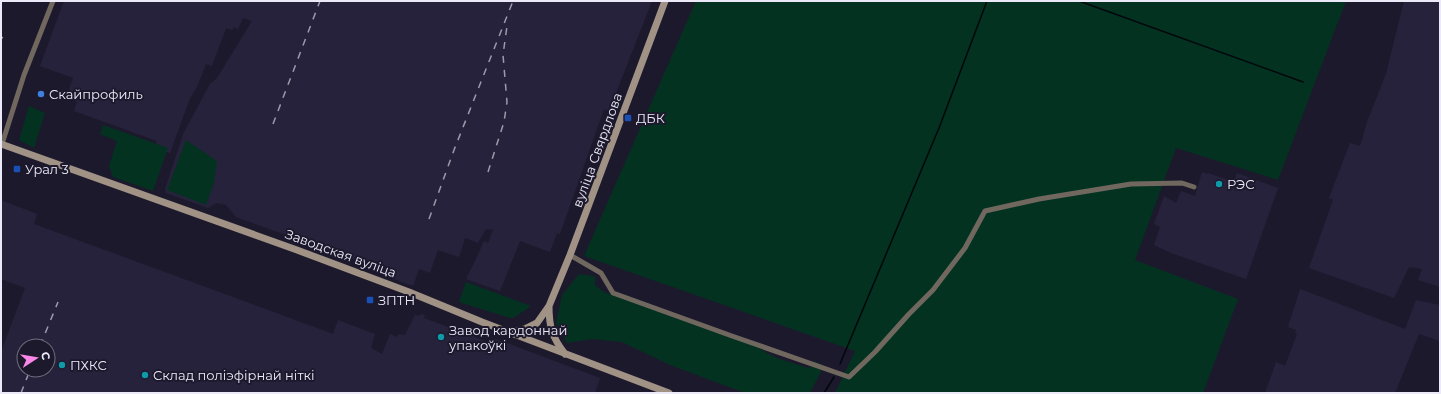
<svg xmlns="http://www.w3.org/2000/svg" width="1441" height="394" font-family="Montserrat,sans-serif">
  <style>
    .built { fill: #27223c; fill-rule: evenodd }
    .green { fill: #033221 }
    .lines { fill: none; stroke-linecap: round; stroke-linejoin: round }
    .stream { stroke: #00070b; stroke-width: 1.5 }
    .street { stroke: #70675f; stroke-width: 5 }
    .secondary { stroke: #a09284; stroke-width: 7 }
    .rail { stroke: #9d9aab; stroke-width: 1.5; stroke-dasharray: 7 7; stroke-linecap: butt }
    .shop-dot { fill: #3f7fe0; stroke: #1d192d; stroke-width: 1.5 }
    .transit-dot { fill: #1a4fb4; stroke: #1d192d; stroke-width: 1.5 }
    .culture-dot { fill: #0f9aa8; stroke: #1d192d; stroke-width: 1.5 }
    .labels { text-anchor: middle; stroke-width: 4; stroke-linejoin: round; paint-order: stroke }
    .poi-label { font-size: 13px; fill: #eceaf8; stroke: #1d192d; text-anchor: start }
    .street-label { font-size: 13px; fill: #eceaf8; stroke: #1d192d }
  </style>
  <rect width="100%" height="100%" fill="#1d192d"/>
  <path class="built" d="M64,1H652L609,111L604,109L560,234L557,233L550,252L520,241L500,291L466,279L475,261L484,241L488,243L493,230L486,229L478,243L465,238L459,257L438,250L430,273L419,269L413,286L375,272L373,266L338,254L334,250L330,251L236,217L226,205L217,203L208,208L166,193L165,189L184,132L210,84L217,78L252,21L243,18L238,29L234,27L232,30L226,28L212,66L206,64L197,87L190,98L170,153L155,149L157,141L74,111L77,102L66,98L73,78L40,66Z
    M1404,1H1440V287L1418,280L1422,269L1409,267L1394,298L1309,268L1333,200L1329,198L1350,143L1360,146L1367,122L1386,74Z
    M1202,172L1207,174L1208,173L1234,182L1237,173L1278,188L1246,279L1171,253L1154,245L1160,227L1154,224L1164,196L1176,203L1181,191L1195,196Z
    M1,200L37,214L34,224L298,321L333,334L338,320L375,334L371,348L382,354L390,334L397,337L399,334L405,335L415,315L419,316L420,314L425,315L424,318L473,336L488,343L493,338L600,378L595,393H1V352L25,288L1,279ZM24,346H48V370H24Z
    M1300,289L1405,329L1416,300L1440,305V341L1419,334L1395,393H1265L1276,362L1285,366L1297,334L1295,333L1296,330L1288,327Z"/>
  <path class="green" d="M696,1H1346L1278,180L1176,148L1135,260L1238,299L1203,393H835L855,351L584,256Z
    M29,106L45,113L34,148L19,140Z
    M103,125L168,148L153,191L113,177L109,166L117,141L100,134Z
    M186,140L217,161L214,183L206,205L167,190Z
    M579,274L595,276V285L604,292L717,333L756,344C766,357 793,363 809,368L815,361L824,366L810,393H745L670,365L622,342L592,339L567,343L556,323L562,295Z
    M466,282L531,306L515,317L510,318L459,302Z"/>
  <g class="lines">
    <path class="stream" d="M1079,1L1303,82
      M840,364L939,128L987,1
      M824,393L834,377"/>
    <path class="street" d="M2,144L24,75L53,1
      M570,255L601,273L613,293L732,336L849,377L875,352L909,314L933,290L965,248L985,211L1039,199L1131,184L1182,183L1194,187"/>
    <path class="secondary" d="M1,144L297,250L409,292L482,322L669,393
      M549,306C549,327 552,337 565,354
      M510,332L525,329L537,323L549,306L570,255L665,1"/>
    <path class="rail" d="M1,37L3,38
      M273,124L320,1
      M488,172L504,122L507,102L503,55L507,26
      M429,219L454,150L513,1
      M40,346L58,302
      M21,393L30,370"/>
  </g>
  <circle class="shop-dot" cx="41" cy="94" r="4"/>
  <g class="transit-dot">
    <rect x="624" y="114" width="8" height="8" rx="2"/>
    <rect x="13" y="165" width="8" height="8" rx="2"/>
    <rect x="366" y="296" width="8" height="8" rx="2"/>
  </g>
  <g class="culture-dot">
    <circle cx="1219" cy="184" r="4"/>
    <circle cx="441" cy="337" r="4"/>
    <circle cx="62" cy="365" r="4"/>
    <circle cx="145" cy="375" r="4"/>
  </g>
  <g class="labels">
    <g class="poi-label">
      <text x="49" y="99">Скайпрофиль</text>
      <text x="636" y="123">ДБК</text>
      <text x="25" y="174">Урал 3</text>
      <text x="1227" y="189">РЭС</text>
      <text x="378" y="305">ЗПТН</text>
      <text x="449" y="335">Завод кардоннай<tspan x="449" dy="15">упакоўкі</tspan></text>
      <text x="70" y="370">ПХКС</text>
      <text x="153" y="380">Склад поліэфірнай ніткі</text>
    </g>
    <g class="street-label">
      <text transform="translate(597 150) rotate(-70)" y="5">вуліца Свярдлова</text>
      <text transform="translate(341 253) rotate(20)" y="5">Заводская вуліца</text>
    </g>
  </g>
  <rect width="1441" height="394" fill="none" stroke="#eceaf8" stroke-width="4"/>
  <g transform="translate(36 358) rotate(78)"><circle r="19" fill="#1d192d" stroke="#706d7e"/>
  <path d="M0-3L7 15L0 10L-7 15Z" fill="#f987e8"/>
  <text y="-6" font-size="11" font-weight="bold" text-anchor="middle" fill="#eceaf8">С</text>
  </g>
</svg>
